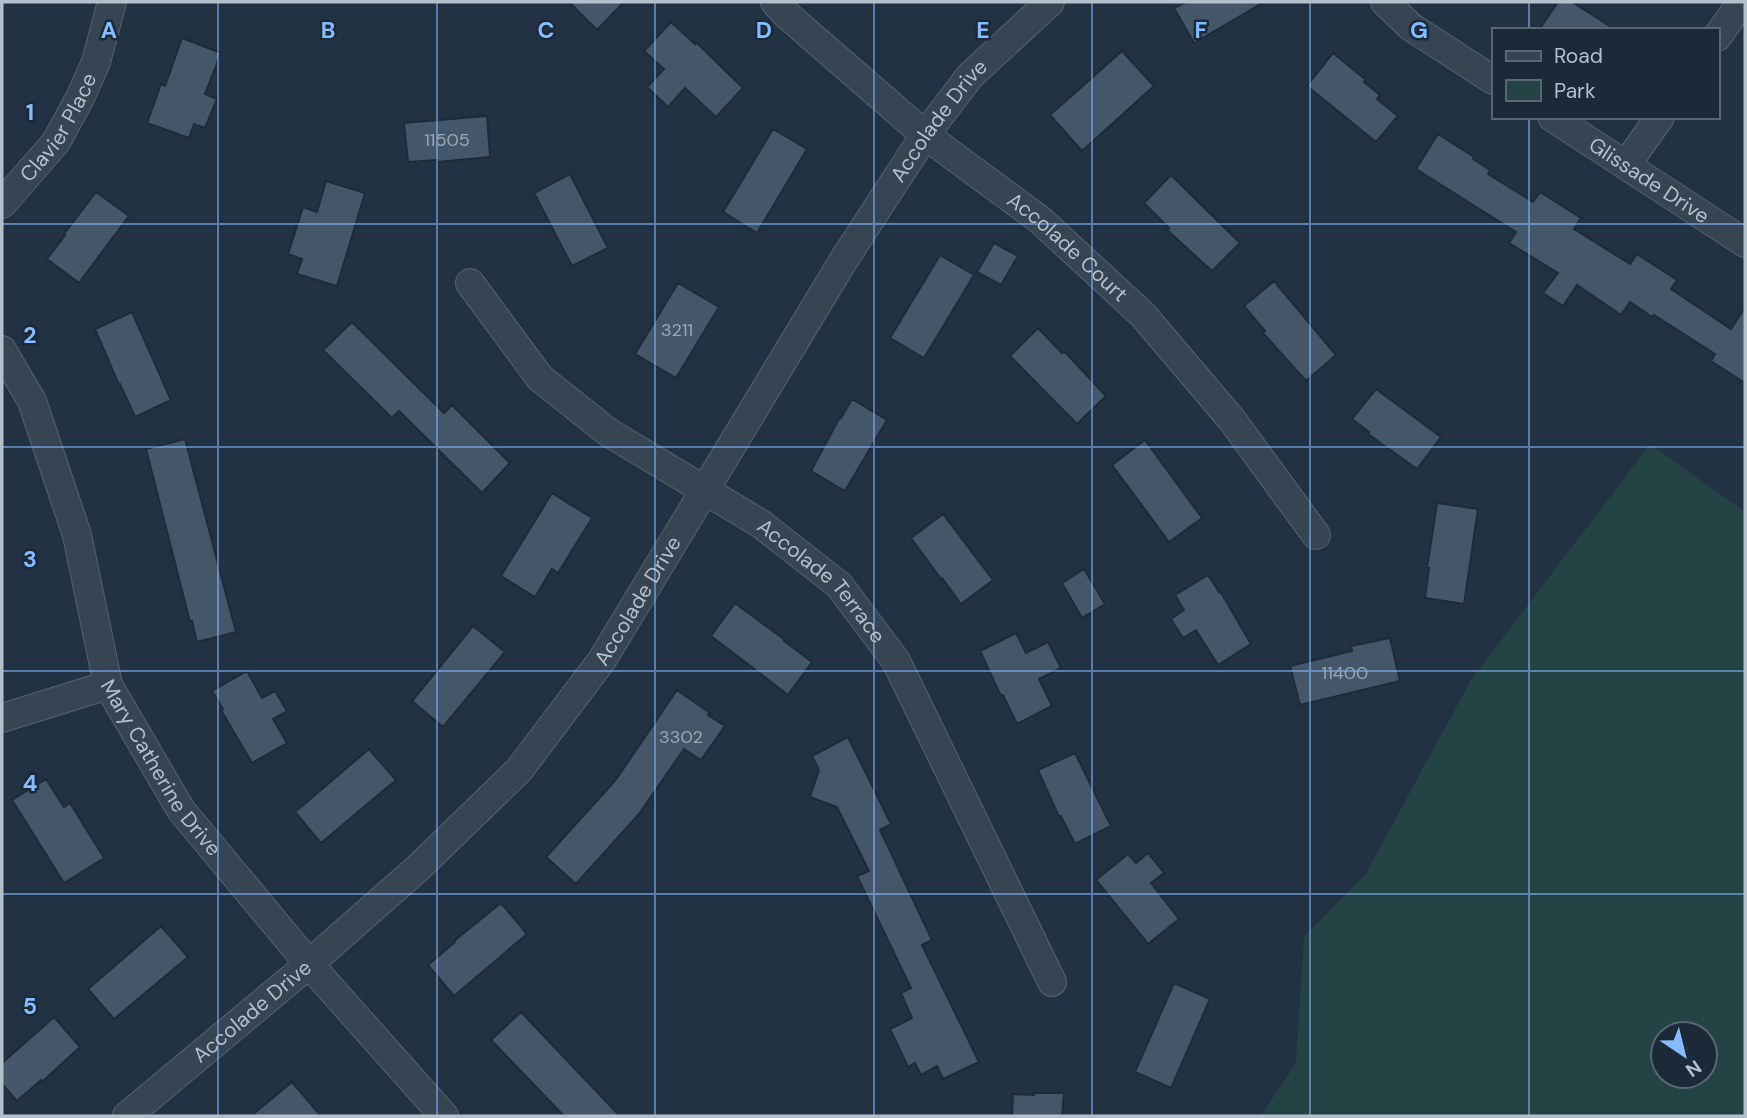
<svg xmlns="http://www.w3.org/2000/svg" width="1747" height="1118" font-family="'DM Sans',sans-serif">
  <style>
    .green { fill: #254244; fill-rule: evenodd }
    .building { fill: #465669; stroke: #1e2b39; stroke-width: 2 }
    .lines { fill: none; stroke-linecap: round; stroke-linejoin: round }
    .minor-casing { stroke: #55626f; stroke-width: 30 }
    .minor { stroke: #374452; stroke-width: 28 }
    .grid { fill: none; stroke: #86bcff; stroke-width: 2; stroke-opacity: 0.55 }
    .labels { text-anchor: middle; stroke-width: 5; stroke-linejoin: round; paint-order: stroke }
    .number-label { font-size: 18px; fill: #98a5b3 }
    .street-label { font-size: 21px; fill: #b4bfcc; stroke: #1c2937 }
    .grid-label { font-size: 23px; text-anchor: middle; font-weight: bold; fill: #86bcff; stroke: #1c2937; stroke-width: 5; stroke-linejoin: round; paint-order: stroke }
  </style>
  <rect width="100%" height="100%" fill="#233243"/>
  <path class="green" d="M1650,444L1745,512V1116H1261L1296,1063L1304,937L1365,875L1471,680ZM1663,1034H1705V1076H1663Z"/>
  <path class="building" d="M569,2H624L597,30Z
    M1186,2H1264L1194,43L1174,8Z
    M1558,2H1572L1616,30H1539Z
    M671,22L695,44L696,42L743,88L716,117L685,88L668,107L647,87L664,69L644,51Z
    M182,38L221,53L205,94L217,99L205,128L194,124L189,138L147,123L161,84L165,86Z
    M1122,51L1154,86L1082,151L1050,115Z
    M1333,53L1366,80L1364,82L1380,95L1377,99L1398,116L1376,142L1307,86Z
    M487,116L490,157L437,162V160L408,162L404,123Z
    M773,129L807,149L757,233L723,212Z
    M1438,134L1474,157L1473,159L1490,170L1488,174L1533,202L1540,192L1581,218L1574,229L1630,264L1637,254L1677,280L1671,289L1731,329L1745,307V383L1711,361L1715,354L1654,315L1652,317L1630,302L1621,315L1577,285L1563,306L1543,293L1558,273L1509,243L1516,232L1416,169Z
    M570,174L608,248L572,266L534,193Z
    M1171,175L1240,243L1212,271L1167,230L1169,228L1144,203Z
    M326,181L365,193L337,286L297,274L302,259L288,254L303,207L317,212Z
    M96,192L129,216L79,283L47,259L65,235L64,234Z
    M994,243L1018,256L1001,285L977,272Z
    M940,255L974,275L924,358L890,338Z
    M1274,281L1336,355L1306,381L1263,333L1265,331L1244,306Z
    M678,283L719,307L676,378L635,354Z
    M132,312L171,400L135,417L120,384L119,385L95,329Z
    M352,322L444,413L452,405L510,463L482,493L399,411L392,418L323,350Z
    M1038,328L1062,353L1064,351L1106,396L1077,424L1010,356Z
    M1376,389L1441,437L1417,469L1368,434L1369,432L1352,419Z
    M852,399L887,420L845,491L811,471L840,417L841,418Z
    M185,439L236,632L197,642L192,621L190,622L146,449Z
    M1145,440L1202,518L1169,542L1112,465Z
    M552,493L592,518L558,573L552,569L535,597L501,576Z
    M1437,503L1478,509L1464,604L1425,598L1429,568H1427Z
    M943,514L993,580L961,604L942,578L941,579L911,538Z
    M1084,569L1105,604L1082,618L1062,583Z
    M1208,575L1219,592L1220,591L1251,644L1218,665L1196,630L1183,638L1171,619L1184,610L1175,595Z
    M735,603L785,640L784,641L812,662L788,695L711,636Z
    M473,626L505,652L443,727L412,701Z
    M1016,633L1026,653L1048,642L1061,668L1039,679L1052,706L1017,724L1003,695L1001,696L980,651Z
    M1390,638L1400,681L1300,705L1290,666L1352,651L1351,646Z
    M247,671L262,698L275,691L287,711L273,719L287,743L252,763L221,710L223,709L212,691Z
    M677,690L710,713L708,715L725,726L701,760L684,749L639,814L576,884L546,857L615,781Z
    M848,737L891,824L880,830L932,940L922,945L979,1062L943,1079L937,1066L921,1075L915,1063L908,1067L890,1029L912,1018L901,993L911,988L857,876L869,871L837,807L810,797L819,770L812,756Z
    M369,749L396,780L321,843L295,812Z
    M1075,753L1111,826L1075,844L1061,816L1059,817L1038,770Z
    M46,779L64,807L70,803L104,858L64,883L12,800Z
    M1148,853L1164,873L1151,883L1179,919L1148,944L1096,880L1128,854L1136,863Z
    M501,903L527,934L454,996L428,965L455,942L454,941Z
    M161,926L188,957L114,1019L88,989Z
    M1174,983L1210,999L1171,1088L1135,1072Z
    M521,1012L577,1071L620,1116H564L491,1040Z
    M54,1017L80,1047L42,1082L41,1080L17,1101L2,1084V1063Z
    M292,1082L321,1116H251Z
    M1035,1093H1064L1062,1116H1012L1013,1094L1034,1095Z"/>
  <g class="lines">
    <g class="minor-casing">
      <g id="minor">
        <path id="s1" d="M775,2L787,15L925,135L1039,219L1143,315L1232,420L1316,535"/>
        <path d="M1385,2L1411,27L1493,80"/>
        <path d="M1717,37L1742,2"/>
        <path id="s2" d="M1552,117L1745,243"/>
        <path d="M1626,165L1660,117"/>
        <path id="s3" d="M2,204L56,142L80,98L96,62L112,2"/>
        <path id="s4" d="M470,283L540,378L608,432L761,524L839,585L896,661L1052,982"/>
        <path id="s5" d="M2,350L32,401L77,535L108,685L181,810L309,964L444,1116"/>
        <path d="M2,718L108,685"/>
        <path id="s6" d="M127,1116L309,964L418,868L519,770L602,660L845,258L925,135L970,76L1050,2"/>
      </g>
    </g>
    <use href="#minor" class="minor"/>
  </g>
  <path class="grid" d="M218,2V1116M437,2V1116M655,2V1116M874,2V1116M1092,2V1116M1310,2V1116M1529,2V30M1529,117V1116M2,224H1745M2,447H1745M2,671H1745M2,894H1745"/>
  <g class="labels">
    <g class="number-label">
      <text x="447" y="146">11505</text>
      <text x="677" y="336">3211</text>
      <text x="1345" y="679">11400</text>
      <text x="681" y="743">3302</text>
    </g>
    <g class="street-label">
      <text dy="7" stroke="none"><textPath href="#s6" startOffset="1297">Accolade Drive</textPath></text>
      <text dy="7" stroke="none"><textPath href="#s3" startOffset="96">Clavier Place</textPath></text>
      <text dy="7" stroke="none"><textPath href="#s2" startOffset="116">Glissade Drive</textPath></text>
      <text dy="7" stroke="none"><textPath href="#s1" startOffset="382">Accolade Court</textPath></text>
      <text dy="7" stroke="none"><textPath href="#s4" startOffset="467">Accolade Terrace</textPath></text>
      <text dy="7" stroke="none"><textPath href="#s6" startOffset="730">Accolade Drive</textPath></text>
      <text dy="7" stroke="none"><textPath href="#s5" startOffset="452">Mary Catherine Drive</textPath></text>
      <text dy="7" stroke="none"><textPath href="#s6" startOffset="163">Accolade Drive</textPath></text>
    </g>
  </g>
  <g class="grid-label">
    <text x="109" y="38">A</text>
    <text x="328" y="38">B</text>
    <text x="546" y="38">C</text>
    <text x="764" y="38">D</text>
    <text x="983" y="38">E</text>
    <text x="1201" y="38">F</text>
    <text x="1419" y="38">G</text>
    <text x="30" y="120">1</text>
    <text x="30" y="343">2</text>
    <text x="30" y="567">3</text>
    <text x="30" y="791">4</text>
    <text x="30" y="1014">5</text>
  </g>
  <rect width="1747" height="1118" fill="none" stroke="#b4bfcc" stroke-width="7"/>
  <rect x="1492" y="28" width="228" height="91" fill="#1c2937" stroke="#596573" stroke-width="2"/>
  <rect x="1506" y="51" width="35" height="10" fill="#374452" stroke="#596573" stroke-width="2"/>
  <text x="1554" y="63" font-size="21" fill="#b4bfcc">Road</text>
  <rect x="1506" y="80" width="35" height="21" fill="#254244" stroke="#596573" stroke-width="2"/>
  <text x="1554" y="98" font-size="21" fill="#b4bfcc">Park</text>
  <g transform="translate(1684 1055) rotate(145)"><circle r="33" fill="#1c2937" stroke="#596573" stroke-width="2"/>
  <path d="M0-5L12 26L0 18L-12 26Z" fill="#86bcff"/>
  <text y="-10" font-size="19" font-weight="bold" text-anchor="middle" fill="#b4bfcc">N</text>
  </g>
</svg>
